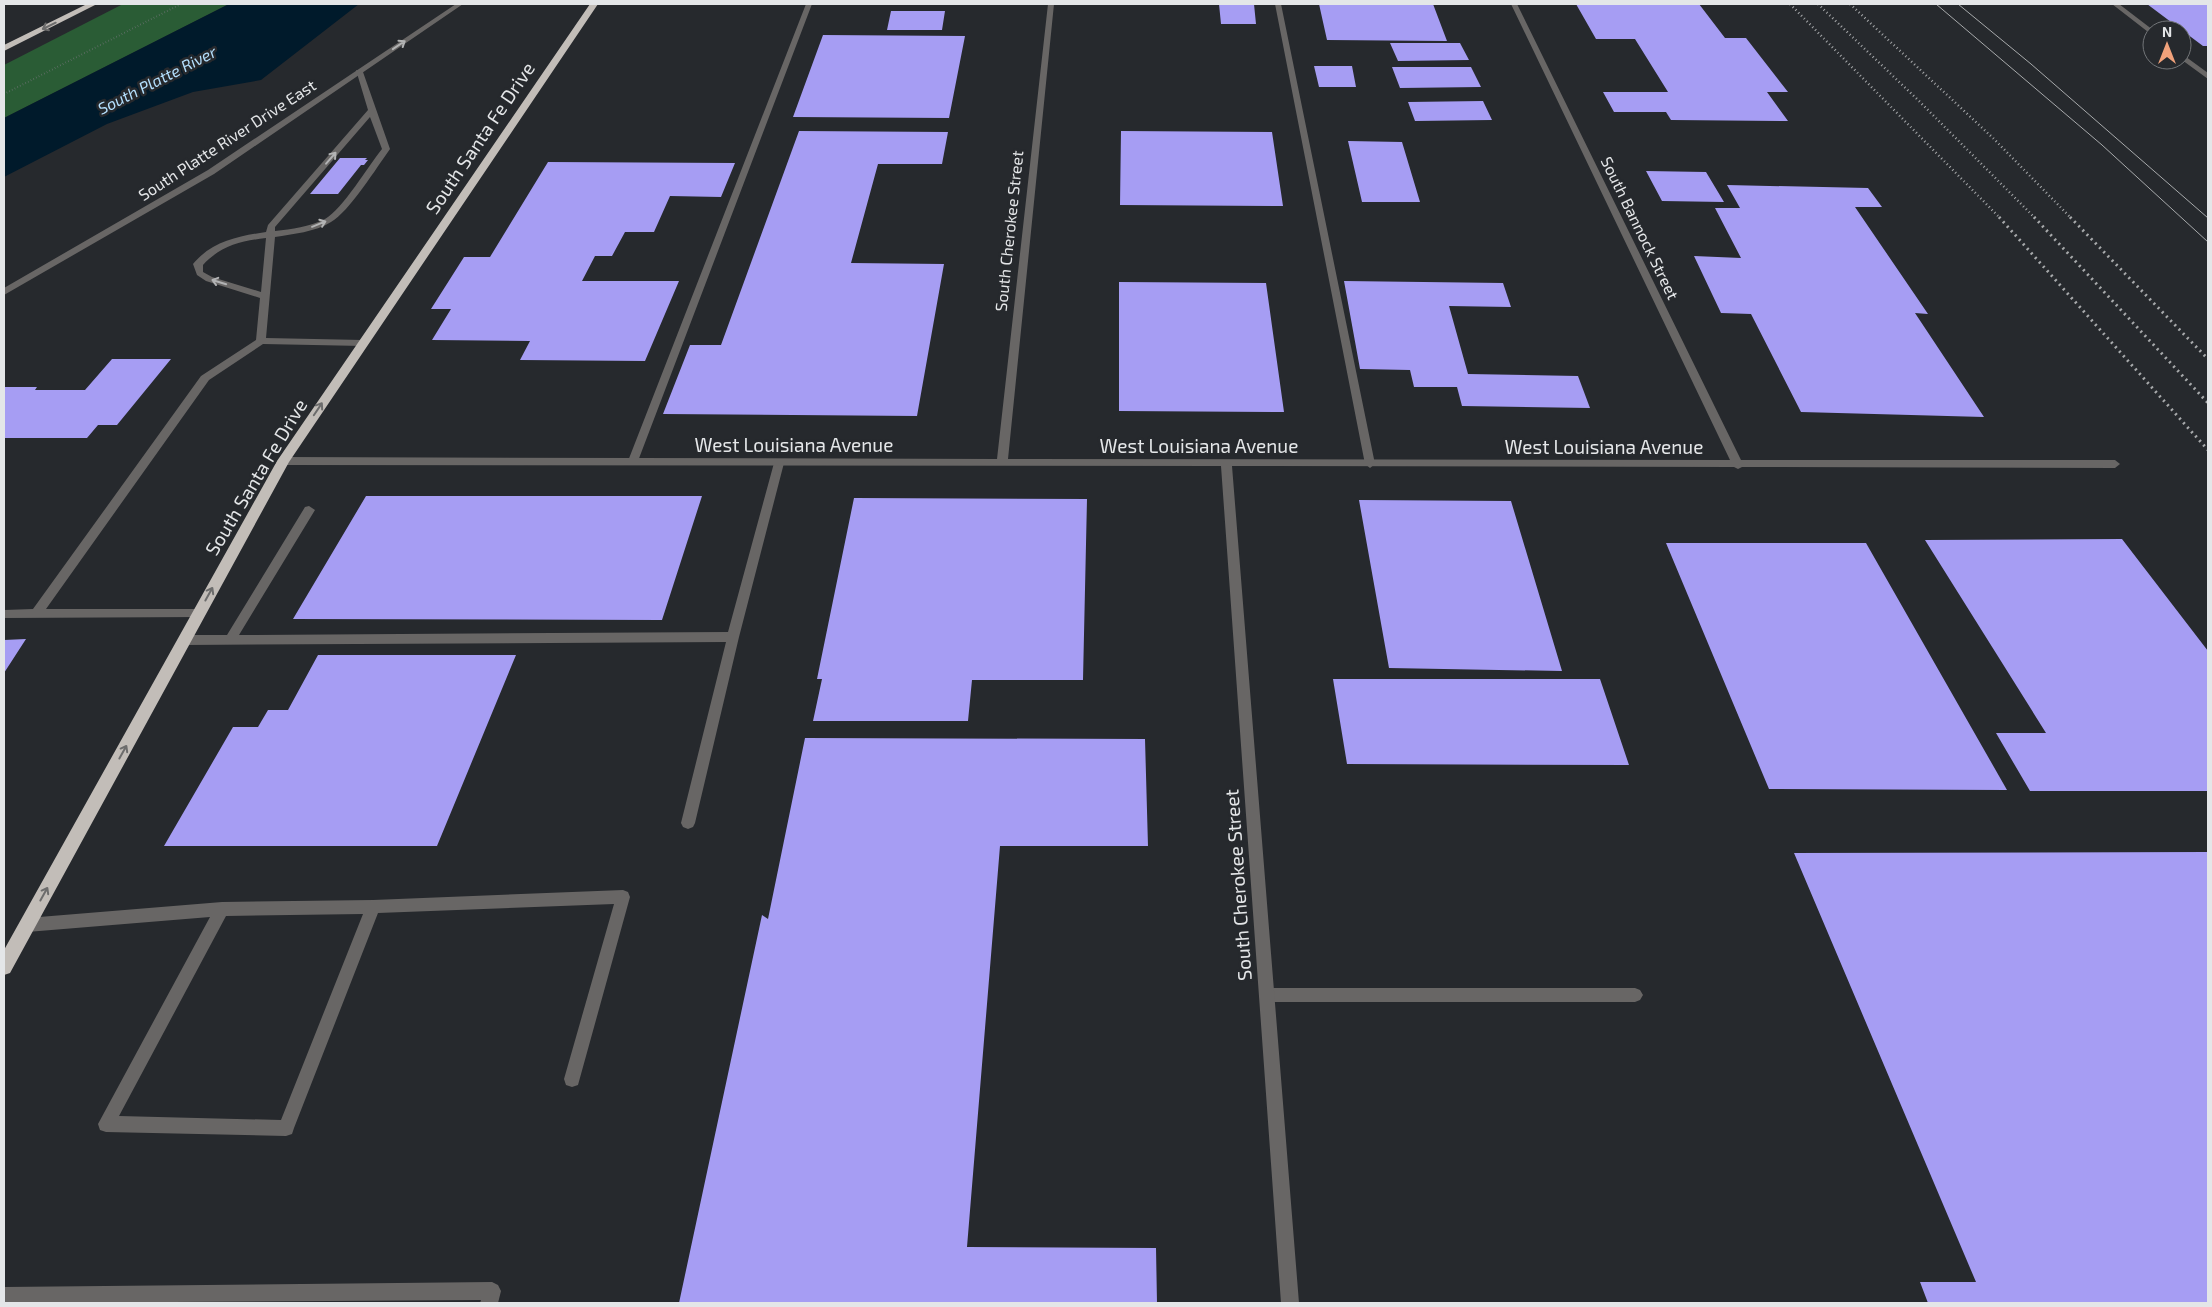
<svg xmlns="http://www.w3.org/2000/svg" width="2212" height="1307" font-family="'Exo 2',sans-serif">
  <style>
    .green { fill: #2a5c35 }
    .water { fill: #001a2b }
    .building { fill: #a69df3 }
    .lines { fill: none; stroke-linecap: round; stroke-linejoin: round }
    .path { stroke: #737679; stroke-width: 2; stroke-dasharray: 0.5 2.5; stroke-linecap: butt }
    .lane { fill: #686665; fill-rule: evenodd }
    .street { fill: #686665; fill-rule: evenodd }
    .highway { fill: #c2bdb8; fill-rule: evenodd }
    .tram { stroke: #a7a9ab; stroke-width: 1 }
    .rail-far1 { stroke: #a7a9ab; stroke-width: 2.5; stroke-dasharray: 1 3; stroke-linecap: butt }
    .rail { stroke: #a7a9ab; stroke-width: 3; stroke-dasharray: 2 4; stroke-linecap: butt }
    .oneway { stroke: #6c6c6c }
    .oneway2 { stroke: #b2b3b4 }
    .labels { text-anchor: middle; stroke-width: 5; stroke-linejoin: round; paint-order: stroke }
    .far-water-label { font-size: 16px; font-style: italic; fill: #b4dffd; stroke: #26292d }
    .far-street-label { font-size: 16px; fill: #e4e6e8; stroke: #26292d }
    .street-label { font-size: 19px; fill: #e4e6e8; stroke: #26292d }
  </style>
  <rect width="100%" height="100%" fill="#26292d"/>
  <path class="green" d="M123,4H229L4,118V65Z"/>
  <path class="water" d="M229,4H359L261,80L193,92L107,124L4,177V118Z"/>
  <path class="building" d="M1219,4H1254L1256,24H1221Z
    M1319,4H1433L1447,41L1327,40Z
    M1576,4H1699L1725,38H1746L1788,92H1767L1788,121L1671,120L1666,112H1614L1603,92H1668L1635,39H1596Z
    M2147,4H2208V46H2203Z
    M891,11H945L942,30H887Z
    M823,35L965,36L949,118L793,117Z
    M1390,43H1460L1469,60L1398,61Z
    M1314,66H1352L1356,87H1319Z
    M1392,67H1471L1481,87L1400,88Z
    M1483,101L1492,120L1415,121L1408,102Z
    M799,131L948,132L942,164H878L851,263L944,264L917,416L663,414L690,345H721Z
    M1121,131L1272,132L1283,206L1120,205Z
    M1348,141L1402,142L1420,202H1362Z
    M340,158H367L365,160H368L364,165H361L338,194H310Z
    M548,162L735,163L721,197L670,196L654,232H625L612,256H595L582,281H679L645,361L520,360L530,341L432,340L451,309H431L464,257H490Z
    M1646,171L1706,172L1724,202L1662,201Z
    M1727,185L1868,188L1882,207H1855L1928,314L1915,313L1984,417L1801,412L1751,314L1721,313L1694,256L1741,258L1715,208H1740Z
    M1344,281L1503,283L1511,307L1449,306L1468,374L1578,376L1590,408L1462,406L1457,387H1414L1410,370L1360,369Z
    M1119,282L1266,283L1284,412L1119,411Z
    M112,359H171L117,425H98L87,438H4V387H37L35,390H85Z
    M366,496H702L662,620L293,619Z
    M854,498L1087,499L1083,680H972L968,721H813L822,679H817Z
    M1359,500L1511,501L1562,671L1389,668Z
    M2122,539L2208,651V791H2030L1996,733H2046L1925,540Z
    M1666,543H1866L2007,790L1769,789Z
    M26,639L4,673V640Z
    M318,655H516L437,846H164L233,727H258L268,710H288Z
    M1333,679H1600L1629,765L1347,764Z
    M805,738L1145,739L1148,846H1000L967,1247L1156,1248L1157,1303H679L762,915L768,919Z
    M2208,852V1303H1928L1920,1282H1976L1794,853Z"/>
  <g class="lines">
    <path class="path" d="M4,94L181,4"/>
    <path class="lane" d="M806,4H812L638,461L637,464H629L628,461Z
      M1275,4H1281L1375,464L1370,468L1365,464Z
      M356,70L363,72L390,149C377,167 349,212 331,222C315,232 293,234 275,237L266,338L363,340L368,343L363,346L263,344L209,380L46,609H197L201,611L203,614L201,617L4,618V610L33,609L201,376L256,340L260,298L206,281L197,275L193,264C212,241 239,236 266,232L268,225L368,110ZM370,117L382,149C368,166 343,209 325,219C309,227 292,229 275,231V227ZM266,238L261,292L212,277L203,272V265C220,246 241,241 266,238Z
      M779,459L784,463L739,637L695,823L693,827L688,829L683,827L681,823L726,642L185,645L181,643L179,640L181,637L185,635H227L305,507L309,506L315,510L239,635L728,632L774,463Z
      M623,890L628,892L630,897L578,1085L572,1087L566,1085L564,1079L614,904L378,913L294,1128L292,1134L286,1136L106,1132L100,1130L98,1124L210,917L27,932L22,930L20,925L22,920L27,918L222,902L373,900ZM363,914L281,1120L119,1116L226,916Z
      M1267,988H1635L1640,990L1643,995L1640,1000L1635,1002H1267L1262,1000L1259,995L1262,990Z
      M492,1282L498,1285L501,1291L498,1303H480L481,1300L4,1303V1287Z"/>
    <path class="street" d="M456,4H463L214,174L4,295V288L208,170Z
      M1048,4H1054L1008,459L1730,460L1511,4H1517L1741,460H2115L2120,464L2115,468L1742,467L1738,469L1734,467L1232,466L1299,1303H1281L1221,466L283,465L278,461L283,457L997,459Z
      M2112,4H2119L2153,30L2152,35Z
      M2182,54L2208,73V79L2182,60Z"/>
    <path class="highway" d="M87,4H97L4,51V45Z
      M590,4H598L289,462L10,973L4,975V950L277,461Z"/>
    <path class="tram" d="M1936,4L2102,145L2208,242
      M1958,4L2031,64L2208,218"/>
    <path class="rail-far1" d="M1790,4L2000,218
      M1818,4L1919,101L2035,218
      M1850,4L1993,138L2071,218"/>
    <path class="rail" d="M1999,217L2208,450
      M2034,217L2208,403
      M2070,217L2208,359"/>
  </g>
  <defs><path id="oneway-shaft" d="M-6 0H5M1.5-3L5.5 0L1.5 3" fill="none" stroke-width="1.6" stroke-linecap="round" stroke-linejoin="round" transform="scale(1.25)"/></defs>
  <g class="oneway">
    <use href="#oneway-shaft" transform="translate(49 26) rotate(154)"/>
    <use href="#oneway-shaft" transform="translate(318 409) rotate(-56)"/>
    <use href="#oneway-shaft" transform="translate(209 594) rotate(-61)"/>
    <use href="#oneway-shaft" transform="translate(123 752) rotate(-61)"/>
    <use href="#oneway-shaft" transform="translate(44 894) rotate(-61)"/>
  </g>
  <g class="oneway2">
    <use href="#oneway-shaft" transform="translate(399 45) rotate(-34)"/>
    <use href="#oneway-shaft" transform="translate(331 158) rotate(-49)"/>
    <use href="#oneway-shaft" transform="translate(319 224) rotate(-22)"/>
    <use href="#oneway-shaft" transform="translate(219 282) rotate(-163)"/>
  </g>
  <g class="labels">
    <g class="far-water-label">
      <text transform="translate(157 80) rotate(-27)" y="6">South Platte River</text>
    </g>
    <g class="far-street-label">
      <text transform="translate(227 140) rotate(-33)" y="6">South Platte River Drive East</text>
      <text transform="translate(1640 228) rotate(64)" y="6">South Bannock Street</text>
      <text transform="translate(1009 231) rotate(-84)" y="6">South Cherokee Street</text>
    </g>
    <g class="street-label">
      <text transform="translate(480 138) rotate(-56)" y="7">South Santa Fe Drive</text>
      <text x="794" y="452">West Louisiana Avenue</text>
      <text x="1199" y="453">West Louisiana Avenue</text>
      <text x="1604" y="454">West Louisiana Avenue</text>
      <text transform="translate(256 477) rotate(-59)" y="7">South Santa Fe Drive</text>
      <text transform="translate(1238 885) rotate(-94)" y="7">South Cherokee Street</text>
    </g>
  </g>
  <rect width="2212" height="1307" fill="none" stroke="#e4e6e8" stroke-width="10"/>
  <g transform="translate(2167 45)"><circle r="24" fill="#26292d" stroke="#727578"/>
  <path d="M0-4L9 19L0 12L-9 19Z" fill="#f1a27b"/>
  <text y="-8" font-size="14" font-weight="bold" text-anchor="middle" fill="#e4e6e8">N</text>
  </g>
</svg>
